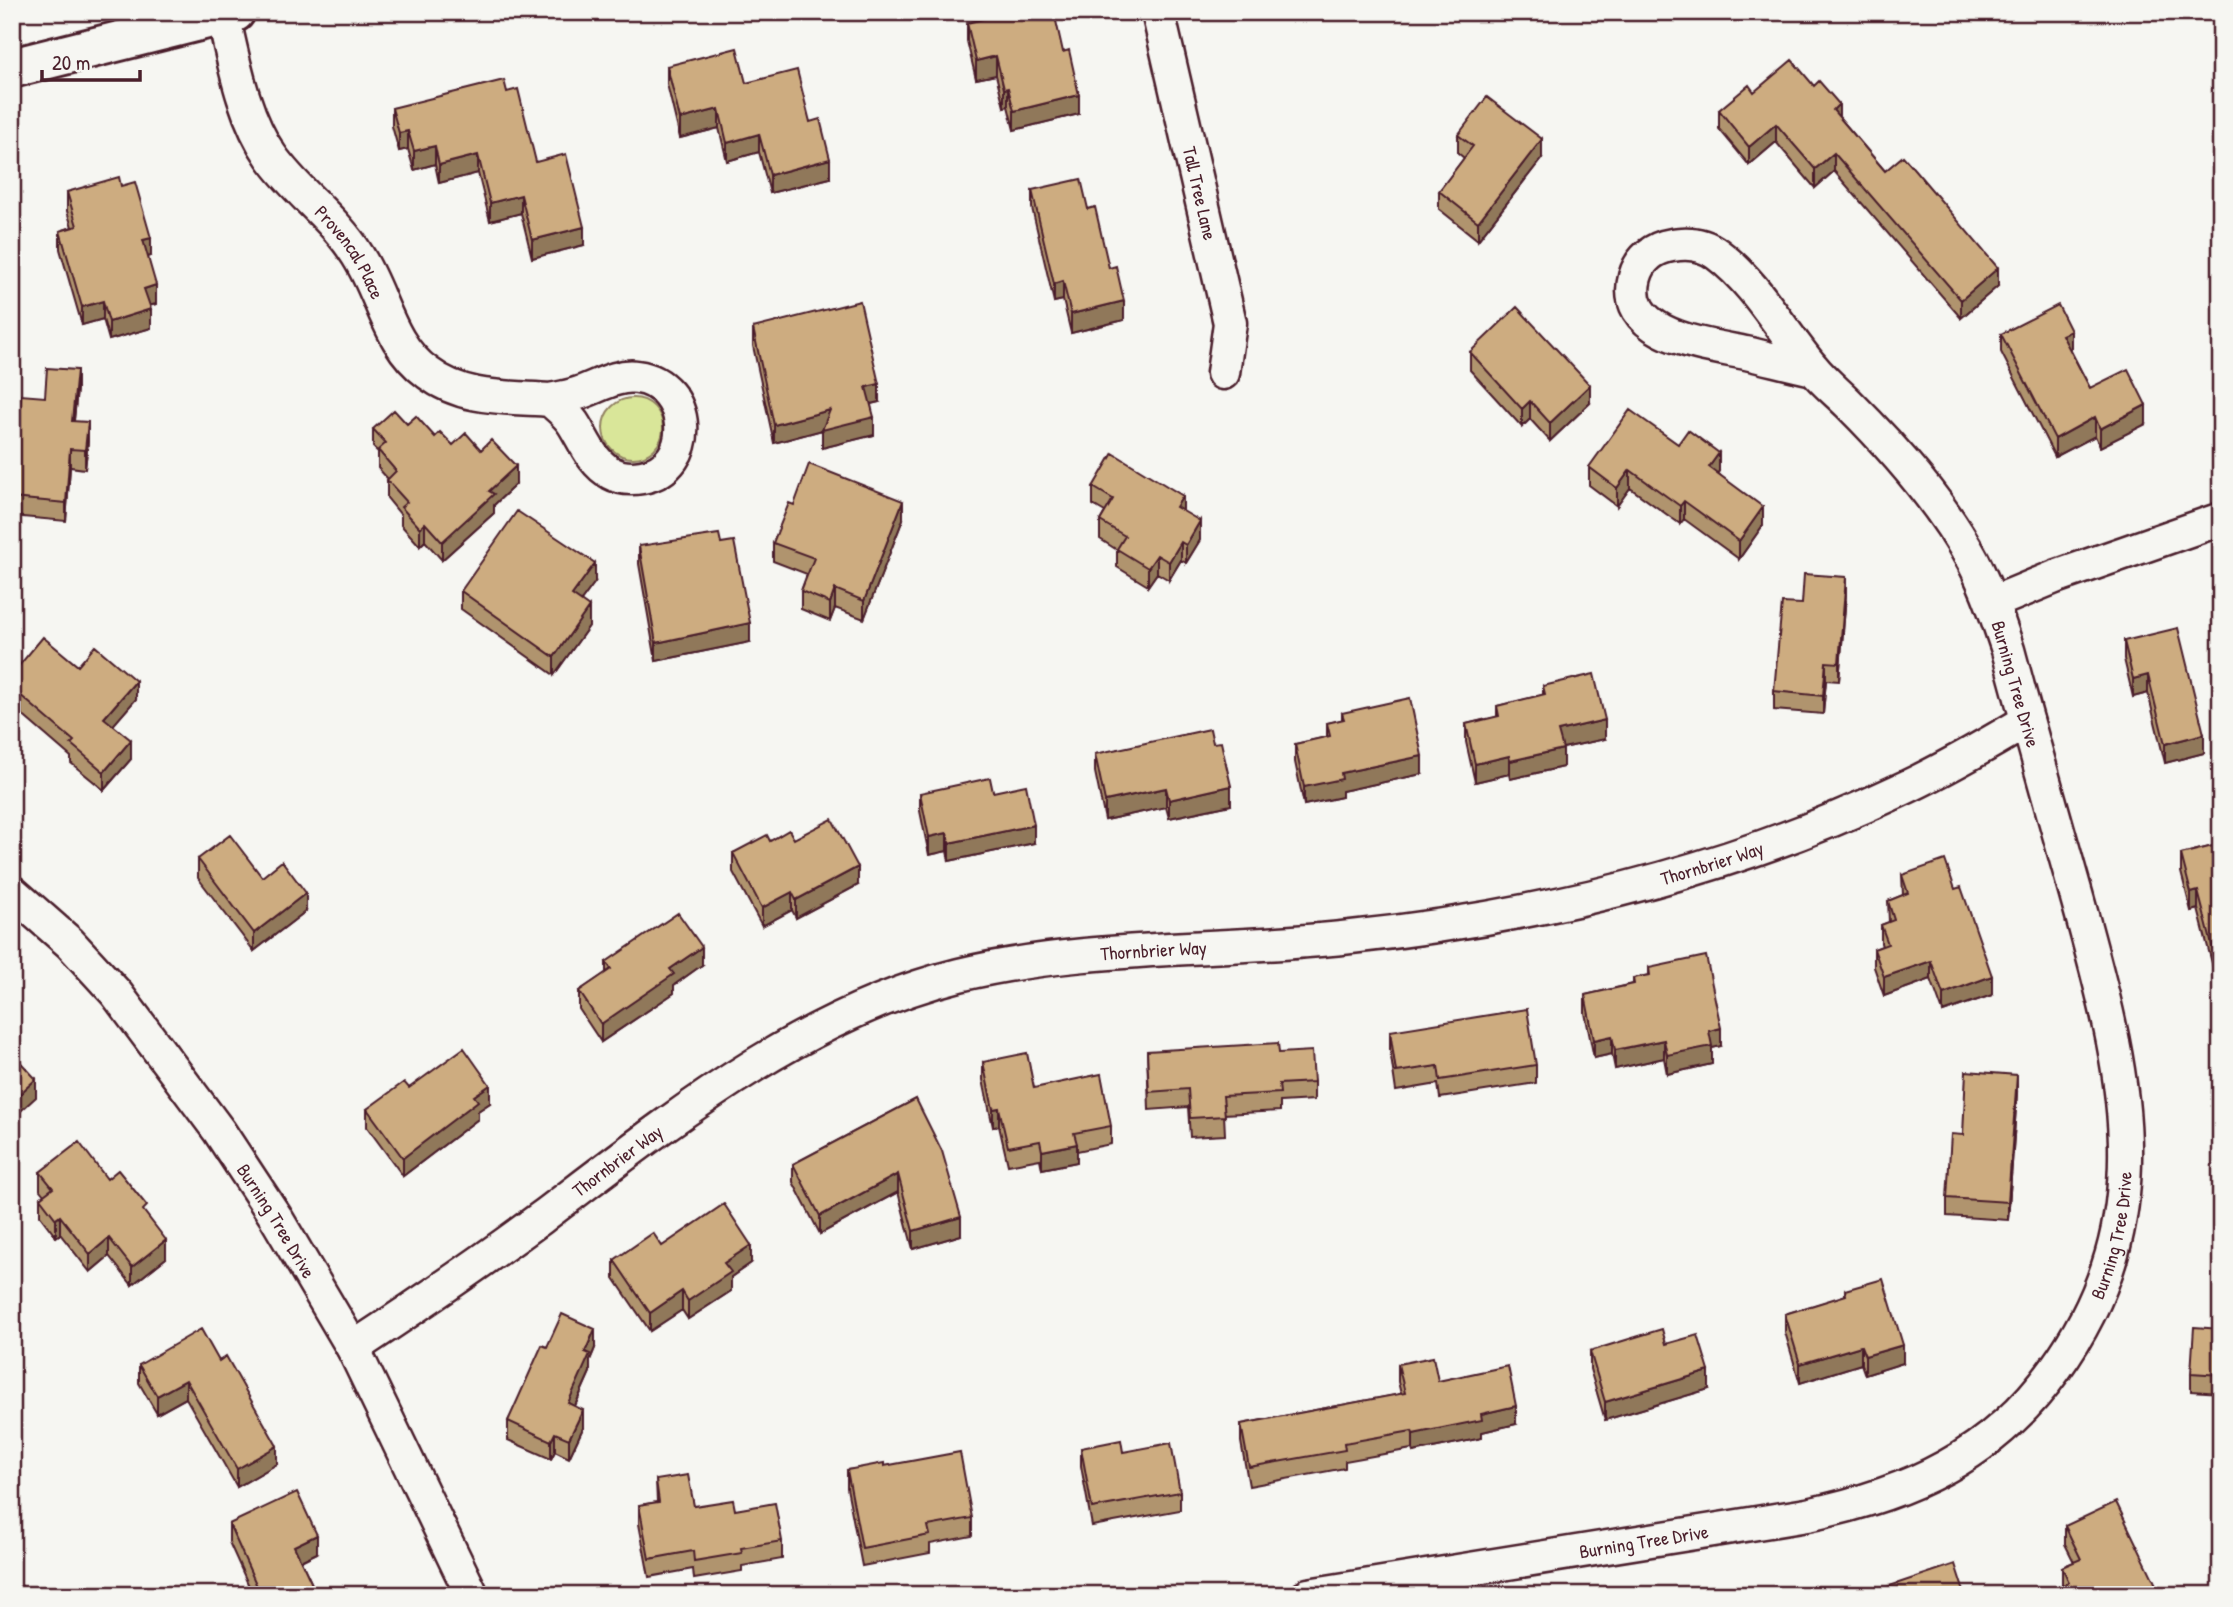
<svg xmlns="http://www.w3.org/2000/svg" width="2233" height="1607" font-family="'Patrick Hand',sans-serif">
  <style>
    .green { fill: #d9e699; stroke: #928262; stroke-width: 2 }
    .lines { fill: none; stroke-linecap: round; stroke-linejoin: round }
    .minor-casing { stroke: #4a1f2b; stroke-width: 37 }
    .tertiary-casing { stroke: #4a1f2b; stroke-width: 44 }
    .minor { stroke: #f6f6f2; stroke-width: 32 }
    .tertiary { stroke: #f6f6f2; stroke-width: 38 }
    .wall { fill: #b0946e; stroke: #4a1f2b; stroke-width: 2 }
    .shaded-wall { fill: #90785a; stroke: #4a1f2b; stroke-width: 2 }
    .building { fill: #cdac80; stroke: #4a1f2b; stroke-width: 2 }
    .labels { text-anchor: middle; stroke-width: 5; stroke-linejoin: round; paint-order: stroke }
    .street-label { font-size: 19px; fill: #4a1f2b; stroke: #f6f6f2 }
  </style>
  <rect width="100%" height="100%" fill="#f6f6f2"/>
  <filter id="ink" filterUnits="userSpaceOnUse"><feTurbulence type="fractalNoise" baseFrequency=".0143" numOctaves="2"/><feDisplacementMap in="SourceGraphic" scale="14" xChannelSelector="R" yChannelSelector="G"/><feConvolveMatrix kernelMatrix="1 2 1 2 8 2 1 2 1" color-interpolation-filters="sRGB"/></filter>
  <g filter="url(#ink)">
    <path class="green" d="M603 428a30 30 0 1 1 60 0a30 30 0 1 1-60 0Z"/>
    <g class="lines">
      <g class="minor-casing">
        <g id="minor">
          <path id="s1" d="M1158,12L1230,323L1223,373"/>
          <path id="s2" d="M223,15C234,62 243,116 271,156C296,192 335,218 358,256C383,295 388,344 428,373C463,400 508,397 550,400C558,407 567,414 573,423C584,440 592,463 611,473C620,478 631,479 642,477C698,467 692,384 637,377C616,374 596,388 576,394C568,397 559,398 550,400"/>
          <path d="M1992,603L2055,577L2221,519"/>
          <path id="s3" d="M12,892L70,943L116,993L219,1131L275,1216L353,1348L472,1595"/>
          <path id="s4" d="M353,1348C417,1306 480,1263 541,1218C668,1122 801,1014 959,975C1082,945 1216,951 1342,938C1533,918 1723,874 1898,791C1942,771 1985,746 2027,721"/>
          <path id="s5" d="M1308,1595L1807,1515C1909,1494 1993,1456 2055,1369C2167,1215 2122,1061 2076,894C2053,813 2030,732 2008,650C1998,620 1988,590 1973,561C1942,503 1896,451 1849,404C1837,392 1823,381 1812,367C1781,330 1756,283 1717,254C1704,244 1688,242 1672,245C1653,248 1640,259 1635,277C1619,336 1707,345 1746,353C1768,358 1790,364 1813,369"/>
        </g>
      </g>
      <g class="tertiary-casing">
        <path id="tertiary" d="M12,68L235,12"/>
      </g>
      <use href="#minor" class="minor"/>
      <use href="#tertiary" class="tertiary"/>
    </g>
    <path class="wall" d="M986,13L1063,52L1079,114L1014,130L1008,106L1004,107L996,75L976,79L967,41V23L986,18Z
      M667,66L746,83L810,122L830,178L770,193L759,152L727,161L719,128L680,138L667,84Z
      M507,92L536,162L584,245L532,258L521,213L490,221L478,173L439,183L435,164L414,170L408,149L399,151L392,126V108Z
      M1754,92L1839,117L1885,171L1998,286L1961,318L1834,171L1815,188L1776,142L1749,165L1719,129V110Z
      M1458,135L1542,158L1478,240L1439,209V191L1464,158L1458,153Z
      M121,186L151,256L148,257L156,304L149,306L151,328L109,340L103,319L82,325L60,249V231L72,227L67,211V192Z
      M1032,190L1088,209L1109,268L1124,320L1071,333L1063,300L1054,302L1032,208Z
      M753,328L879,402L871,404L874,435L822,448V430L774,443L753,346Z
      M2001,334L2071,349H2070L2090,388L2146,424L2100,447L2095,436L2055,457L2001,352Z
      M1470,352L1590,403L1550,441L1530,419L1522,427L1470,370Z
      M77,389L74,421L88,441L85,469L70,467L66,521L12,516V498L45,397Z
      M407,424L453,445L481,450L516,484L494,505V513L442,560L425,541L420,546L401,525V515L387,498V480L388,479L378,468V452L373,447V429Z
      M1678,444L1719,471L1718,473L1763,525L1739,559L1684,519L1680,524L1630,488L1617,506L1589,485V467Z
      M1093,487L1183,511L1200,540L1186,563L1181,560L1169,580L1157,573L1148,586L1117,567V550L1100,539V521L1105,512L1093,505Z
      M794,505L903,519L864,619L835,608L830,621L801,609V591L807,574L773,561V543Z
      M639,546L750,642L656,661L639,564Z
      M595,582L581,601L589,626L554,675L461,609V591Z
      M1846,595L1839,681L1826,680L1823,714L1774,710V691L1802,604Z
      M2124,641L2204,753L2165,763L2148,693L2133,697L2124,659Z
      M78,666L136,699L113,725L131,759L104,790L71,763V757L12,706V674Z
      M1543,686L1605,739L1563,748V767L1510,779L1509,774L1475,782L1466,742V724L1497,717V706L1543,695Z
      M1342,713L1422,774L1342,791V797L1304,805L1295,762V744L1327,737V723L1342,720Z
      M1213,743L1231,805L1169,818L1166,807L1105,820L1095,772V754Z
      M993,792L1034,843L949,861L947,851L929,855L920,811V793Z
      M794,839L858,885L796,918L792,910L762,926L733,872V853L770,841Z
      M2221,844V998L2198,909L2191,911L2181,872V854Z
      M198,859L306,911L254,951L198,878Z
      M1902,875L1992,995L1943,1012L1931,979L1884,996L1874,967V949L1882,946L1881,943V925L1889,922L1888,901L1903,895Z
      M606,962L702,965L674,985V993L601,1042L579,1009V991L606,973Z
      M1649,968L1721,1046L1712,1048V1064L1667,1074L1664,1058L1615,1069L1612,1054L1594,1058L1585,1013V995L1633,984V978L1649,975Z
      M1390,1031L1536,1065V1083L1440,1098L1438,1084L1396,1091L1390,1050Z
      M1147,1051L1279,1053L1314,1082V1100L1280,1102V1111L1224,1114L1225,1135L1190,1137L1188,1107L1149,1110Z
      M983,1062L1111,1126V1144L1077,1151V1162L1042,1169L1040,1159L1008,1165L999,1126L993,1127L983,1080Z
      M409,1088L490,1103L478,1111V1119L403,1176L367,1127V1109Z
      M2017,1093L2008,1220L1947,1216V1198L1963,1135Z
      M916,1099L961,1235L913,1249L898,1192L820,1234L793,1182V1164Z
      M40,1172L107,1179L147,1216L166,1258L132,1285L109,1256L90,1272L60,1234L56,1237L40,1216V1198L44,1195L40,1190Z
      M662,1246L751,1263L731,1277V1291L688,1319L682,1310L650,1331L614,1278V1260Z
      M1845,1290L1903,1363L1865,1375L1861,1364L1800,1383L1785,1332V1314L1845,1296Z
      M2221,1329V1393L2191,1391V1373Z
      M1666,1344L1709,1389L1605,1420L1590,1369V1351Z
      M547,1347L595,1348L590,1360V1372L575,1406L583,1428L569,1458L555,1451L551,1459L508,1440V1421Z
      M219,1361L277,1464L237,1487L186,1398L157,1414L139,1383V1365Z
      M1398,1364L1438,1381L1516,1424L1482,1432V1438L1413,1452L1412,1449L1345,1461V1468L1249,1486L1241,1442V1424L1401,1394L1398,1382Z
      M1081,1448L1123,1452L1180,1492V1510L1092,1526L1081,1466Z
      M884,1466L972,1518V1536L930,1544V1553L862,1566L847,1488V1470Z
      M656,1480L694,1506L735,1510L782,1541V1559L742,1566V1571L694,1579L693,1569L649,1577L639,1524V1505L657,1502Z
      M229,1524L317,1553L301,1561L317,1595H253L229,1542Z
      M2065,1526L2160,1595H2053V1590L2062,1586V1567L2074,1562L2065,1544Z"/>
    <path class="shaded-wall" d="M996,56V75L976,79V61Z
      M1008,88V106L1004,107V89Z
      M1079,95V114L1014,130V111Z
      M1839,104V123L1833,110Z
      M719,109V128L680,138V119Z
      M1776,124V142L1749,165V147Z
      M408,131V149L399,151V133Z
      M759,134V152L727,161V143Z
      M1542,139V158L1478,240V222Z
      M435,146V164L414,170V151Z
      M1834,153V171L1815,188V169Z
      M478,155V173L439,183V165Z
      M830,159V178L770,193V175Z
      M521,195V213L490,221V203Z
      M584,227V245L532,258V240Z
      M151,238V256L143,258V240Z
      M1998,268V286L1961,318V300Z
      M1063,281V300L1054,302V284Z
      M156,285V304L144,307V289Z
      M103,301V319L82,325V307Z
      M1124,301V320L1071,333V314Z
      M151,309V328L109,340V322Z
      M2071,331V349L2062,353V335Z
      M77,370V389L72,439V421Z
      M879,384V402L866,405V387Z
      M1590,385V403L1550,441V423Z
      M1530,401V419L1522,427V409Z
      M2146,405V424L2100,447V429Z
      M830,410L874,417V435L822,448V430L774,443V425Z
      M2095,417V436L2055,457V439Z
      M88,422V441L85,469V450Z
      M70,449V467L66,521V503Z
      M1719,453V471L1709,485V467Z
      M516,466V484L494,505V513L442,560V542L489,491Z
      M1630,470V488L1617,506V488Z
      M1183,496V514L1176,507Z
      M903,501V519L864,619V601Z
      M1684,501V519L1680,524V506Z
      M1763,507V525L1739,559V541Z
      M1200,521V540L1186,563V545Z
      M425,523V541L420,546V528Z
      M1181,542V560L1169,580V562Z
      M1157,555V573L1148,586V568Z
      M595,563V582L572,613V595Z
      M1846,577V595L1839,681V663Z
      M835,589V608L830,621V603Z
      M589,607V626L554,675V657Z
      M750,623V642L656,661V643Z
      M1826,662V680L1823,714V696Z
      M2148,675V693L2133,697V679Z
      M136,681V699L104,736V718Z
      M1605,720V739L1558,749V731Z
      M2204,734V753L2165,763V744Z
      M131,740V759L104,790V772Z
      M1563,749V767L1510,779V761Z
      M1422,756V774L1342,791V797L1304,805V787L1341,773Z
      M1509,756V774L1475,782V764Z
      M1231,786V805L1169,818V800Z
      M1166,788V807L1105,820V801Z
      M1034,825V843L949,861V843Z
      M947,833V851L929,855V837Z
      M858,867V885L796,918V900Z
      M2198,891V909L2191,911V893Z
      M792,892V910L762,926V908Z
      M306,893V911L254,951V933Z
      M702,947V965L674,985V993L601,1042V1024L670,969Z
      M1931,961V979L1884,996V977Z
      M1992,976V995L1943,1012V994Z
      M1721,1028V1046L1712,1048V1064L1667,1074V1055L1709,1031Z
      M1612,1036V1054L1594,1058V1040Z
      M1664,1040V1058L1615,1069V1050Z
      M2017,1075V1093L2008,1220V1202Z
      M36,1079V1097L12,1119V1101Z
      M490,1085V1103L478,1111V1119L403,1176V1158L474,1096Z
      M999,1108V1126L993,1127V1109Z
      M1077,1144V1162L1042,1169V1151Z
      M898,1174V1192L820,1234V1216Z
      M60,1216V1234L56,1237V1219Z
      M961,1217V1235L913,1249V1231Z
      M109,1238V1256L90,1272V1254Z
      M166,1240V1258L132,1285V1267Z
      M751,1245V1263L731,1277V1291L688,1319V1301L724,1263Z
      M682,1291V1310L650,1331V1313Z
      M595,1329V1348L590,1360V1372L568,1421V1403L585,1352Z
      M1903,1345V1363L1865,1375V1356Z
      M1861,1346V1364L1800,1383V1364Z
      M1709,1371V1389L1605,1420V1402Z
      M186,1380V1398L157,1414V1396Z
      M1516,1406V1424L1482,1432V1438L1413,1452V1434L1481,1414Z
      M583,1410V1428L569,1458V1439Z
      M555,1433V1451L551,1459V1441Z
      M277,1446V1464L237,1487V1469Z
      M317,1535V1553L294,1564V1546Z"/>
    <path class="building" d="M989,12H1054L1063,52L1069,50L1079,95L1014,111L1008,88L1004,89L996,56L976,61L967,23L987,18L986,13Z
      M737,48L746,83L797,70L810,122L820,119L830,159L770,175L759,134L727,143L719,109L680,119L667,66Z
      M1792,60L1814,86L1819,81L1839,104L1833,110L1885,171L1903,156L1998,268L1961,300L1834,153L1815,169L1776,124L1749,147L1719,110L1749,85L1754,92Z
      M504,80L507,92L518,89L536,162L566,154L584,227L532,240L521,195L490,203L478,155L439,165L435,146L414,151L408,131L399,133L392,108Z
      M1487,97L1542,139L1478,222L1439,191L1473,146L1458,135Z
      M119,177L121,186L135,182L151,238L143,240L156,285L144,289L151,309L109,322L103,301L82,307L60,231L77,226L67,192Z
      M1081,179L1088,209L1095,207L1109,268L1116,266L1124,301L1071,314L1063,281L1054,284L1032,190Z
      M860,301L879,384L866,387L874,417L822,430L830,410L774,425L753,328Z
      M2058,305L2071,331L2062,335L2090,388L2128,369L2146,405L2100,429L2095,417L2055,439L2001,334Z
      M1517,307L1590,385L1550,423L1530,401L1522,409L1470,352Z
      M47,368L77,370L72,421L88,422L85,450L70,449L66,503L12,498L21,395L45,397Z
      M394,410L407,424L416,416L435,437L440,432L453,445L466,433L481,450L491,440L516,466L489,491L494,494L442,542L425,523L420,528L401,507L407,502L387,480L396,471L378,450L386,443L373,429Z
      M1630,410L1678,444L1688,430L1719,453L1709,467L1763,507L1739,541L1684,501L1680,506L1630,470L1617,488L1589,467Z
      M1113,453L1183,496L1176,507L1200,521L1186,545L1181,542L1169,562L1157,555L1148,568L1117,549L1125,536L1100,521L1113,499L1093,487Z
      M809,464L903,501L864,601L835,589L830,603L801,591L814,558L773,543L789,503L794,505Z
      M517,511L595,563L572,595L589,607L554,657L461,591Z
      M719,534L721,543L734,541L750,623L656,643L639,546Z
      M1804,574L1846,577L1839,663L1826,662L1823,696L1774,691L1782,603L1802,604Z
      M2178,628L2204,734L2165,744L2148,675L2133,679L2124,641Z
      M43,637L78,666L95,646L136,681L104,718L131,740L104,772L71,744L74,741L12,688V674Z
      M1594,674L1605,720L1558,731L1563,749L1510,761L1509,756L1475,764L1466,724L1499,716L1497,706L1545,694L1543,686Z
      M1410,698L1422,756L1341,773L1342,779L1304,787L1295,744L1330,736L1327,723L1344,719L1342,713Z
      M1210,729L1213,743L1221,742L1231,786L1169,800L1166,788L1105,801L1095,754Z
      M990,778L993,792L1026,785L1034,825L949,843L947,833L929,837L920,793Z
      M832,819L858,867L796,900L792,892L762,908L733,853L767,835L770,841L789,830L794,839Z
      M230,835L262,877L282,861L306,893L254,933L198,859Z
      M2221,844V980L2198,891L2191,893L2181,854Z
      M1945,860L1955,889L1961,887L1992,976L1943,994L1931,961L1884,977L1874,949L1888,944L1881,925L1894,920L1888,901L1908,893L1902,875Z
      M678,913L702,947L670,969L674,974L601,1024L579,991L611,969L606,962Z
      M1706,956L1721,1028L1709,1031L1712,1046L1667,1055L1664,1040L1615,1050L1612,1036L1594,1040L1585,995L1634,984L1633,978L1650,975L1649,968Z
      M1527,1009L1536,1065L1440,1080L1438,1066L1396,1072L1390,1031Z
      M1278,1043L1279,1053L1312,1051L1314,1082L1279,1084L1280,1093L1223,1096L1225,1116L1190,1118L1188,1089L1149,1092L1147,1051Z
      M464,1048L490,1085L474,1096L478,1101L403,1158L367,1109L404,1082L409,1088Z
      M12,1053L36,1079L12,1101Z
      M1027,1053L1034,1088L1101,1074L1111,1126L1074,1133L1077,1144L1042,1151L1040,1141L1008,1147L999,1108L993,1109L983,1062Z
      M1966,1071L2017,1075L2008,1202L1947,1198L1951,1134L1963,1135Z
      M916,1099L942,1151L961,1217L913,1231L898,1174L820,1216L793,1164Z
      M79,1142L107,1179L118,1170L147,1206L143,1210L166,1240L132,1267L109,1238L90,1254L60,1216L56,1219L40,1198L53,1188L40,1172Z
      M724,1204L751,1245L724,1263L731,1272L688,1301L682,1291L650,1313L614,1260L653,1233L662,1246Z
      M1883,1279L1903,1345L1865,1356L1861,1346L1800,1364L1785,1314L1846,1295L1845,1290Z
      M562,1314L595,1329L585,1352L590,1354L568,1403L583,1410L569,1439L555,1433L551,1441L508,1421L542,1345L547,1347Z
      M2194,1327L2221,1329V1375L2191,1373Z
      M201,1329L219,1361L226,1356L277,1446L237,1469L186,1380L157,1396L139,1365Z
      M1662,1329L1666,1344L1698,1335L1709,1371L1605,1402L1590,1351Z
      M1433,1357L1438,1381L1508,1366L1516,1406L1481,1414L1482,1420L1413,1434L1412,1431L1344,1443L1345,1450L1249,1467L1241,1424L1405,1393L1398,1364Z
      M1121,1440L1123,1452L1171,1443L1180,1492L1092,1508L1081,1448Z
      M960,1452L972,1518L928,1526L930,1535L862,1548L847,1470L884,1463V1466Z
      M688,1475L694,1506L733,1500L735,1510L775,1503L782,1541L741,1548L742,1553L694,1561L693,1551L649,1559L639,1505L659,1502L656,1480Z
      M297,1492L317,1535L294,1546L317,1595H261L229,1524Z
      M2116,1502L2160,1593L2158,1595H2055L2053,1590L2069,1582L2062,1567L2081,1559L2065,1526Z
      M1955,1564L1965,1595H1863Z
      M22,1586L27,1595H12V1591Z"/>
  </g>
  <g class="labels">
    <g class="street-label">
      <text dy="7" stroke="none"><textPath href="#s1" startOffset="186">Tall Tree Lane</textPath></text>
      <text dy="7" stroke="none"><textPath href="#s2" startOffset="275">Provencal Place</textPath></text>
      <text transform="translate(2016 684) rotate(74)" y="7">Burning Tree Drive</text>
      <text dy="7" stroke="none"><textPath href="#s4" startOffset="1479">Thornbrier Way</textPath></text>
      <text dy="7" stroke="none"><textPath href="#s4" startOffset="912">Thornbrier Way</textPath></text>
      <text dy="7" stroke="none"><textPath href="#s4" startOffset="324">Thornbrier Way</textPath></text>
      <text dy="7" stroke="none"><textPath href="#s3" startOffset="424">Burning Tree Drive</textPath></text>
      <text dy="7" stroke="none"><textPath href="#s5" startOffset="948">Burning Tree Drive</textPath></text>
      <text dy="7" stroke="none"><textPath href="#s5" startOffset="340">Burning Tree Drive</textPath></text>
    </g>
  </g>
  <rect width="2233" height="1607" fill="none" stroke="#f6f6f2" stroke-width="42"/>
  <rect x="21" y="21" width="2191" height="1565" fill="none" stroke="#4a1f2b" stroke-width="2.5" filter="url(#ink)"/>
  <path d="M42 70v10h98v-10" fill="none" stroke="#4a1f2b" stroke-width="3.5"/>
  <text x="52" y="70" font-size="21" fill="#4a1f2b" stroke="#f6f6f2" stroke-width="5" paint-order="stroke">20 m</text>
</svg>
